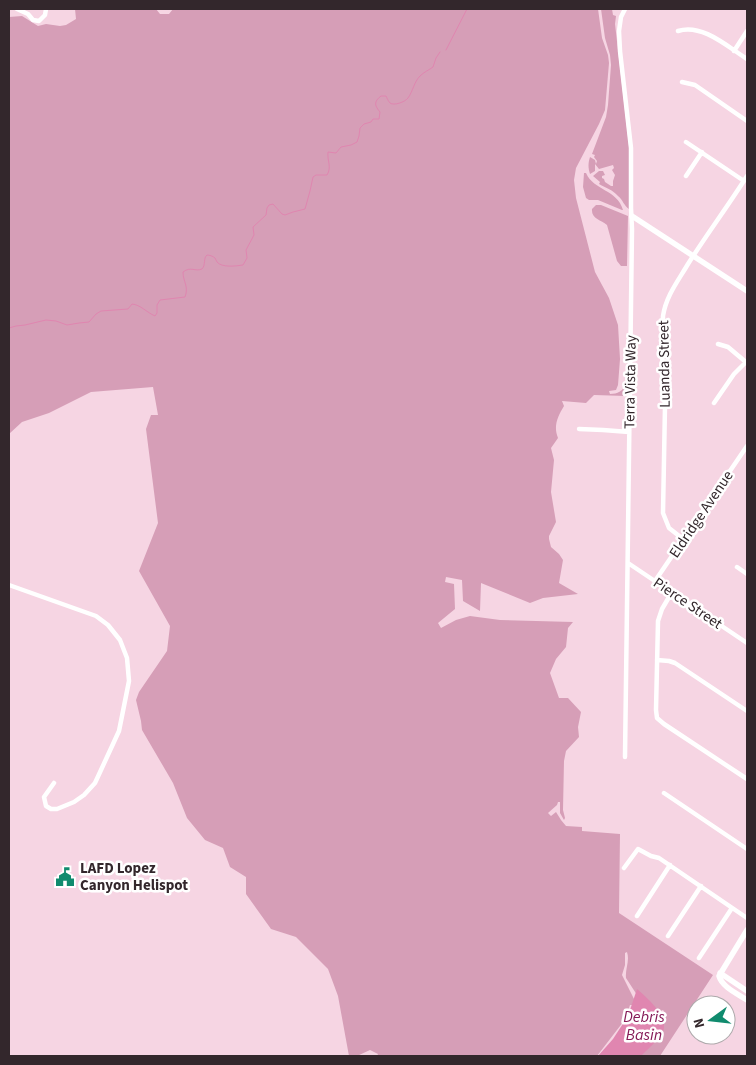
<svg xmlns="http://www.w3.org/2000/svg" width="756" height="1065" font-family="'Source Sans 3',sans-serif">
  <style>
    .green { fill: #d69eb7 }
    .water { fill: #e086b0 }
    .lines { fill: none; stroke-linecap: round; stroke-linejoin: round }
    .stream { stroke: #e086b0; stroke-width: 1 }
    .street { stroke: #fff; stroke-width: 4.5 }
    .secondary { stroke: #fff; stroke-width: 5.5 }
    .labels { text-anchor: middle; stroke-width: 5; stroke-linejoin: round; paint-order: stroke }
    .street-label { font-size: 15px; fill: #33272c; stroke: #fff }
    .poi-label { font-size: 15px; font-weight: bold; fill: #33272c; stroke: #fff; text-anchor: start }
    .water-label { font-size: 16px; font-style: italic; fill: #851a57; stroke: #fff }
  </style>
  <rect width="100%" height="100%" fill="#f6d5e3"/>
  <path class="green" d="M75,9H156L160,14H169L173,9H598L602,38L608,55L609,63L605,110L599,124L576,168L574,180L576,198L595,272L609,298L618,325L620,359L618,385L616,390L609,391L610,394C618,394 622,391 626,385V396L594,395L586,403L562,401L564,406C558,416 553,426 558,438L551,448L554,460L551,492L556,522L549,536V539L551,547L559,554L563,560L559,583L578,594L543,598L530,603L481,583L480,611L463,601L462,580L446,577L445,582L454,584L455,609L438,623L441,628L456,620L470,616L500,620L573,622L568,628L566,647L556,659L550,673L559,698H568L581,712L578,727L579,737L566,751L564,761L563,810L565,818L564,820L560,813V802H558L557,805L548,813L551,816L556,812L561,820L566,826L582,827V831L620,834L619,913L713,975L660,1056H641L659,1022L666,1014L663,1010L650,1015L626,978C625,969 630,961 627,952L625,953V965L622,975L637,1005H630L629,1008L630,1013L597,1056H377L378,1054L370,1050L357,1056H349L338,996L328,969L296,937L271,929L246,894V877L230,867L223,848L205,840L187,818L173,783L142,730L141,721L136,700L139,692L167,651L170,626L139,571L158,523L146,429L151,415H158L153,387L91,392L49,413L22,422L9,434V17L22,16L38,26L46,24L60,26L66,25L76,19Z
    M601,9H612L613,15L616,16L615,24L629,146V209C624,206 623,200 618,196C613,190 606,188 599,184L600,182L593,176L599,171H603L605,175L602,176V178L604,179L605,182L611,186H613V181L615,175L612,170L614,168L613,165L599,169L595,164V171L590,174C588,168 588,163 590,157L595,160L596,164L597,161L594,157L595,155L592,154L606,117L608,105L611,65L610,55L605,38Z
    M584,173H586C594,191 617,189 623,210H622L598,200H589L586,198L583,187Z
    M596,205H601L628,216L627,266H621L617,261L607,225C601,220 591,219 592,209Z"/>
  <path class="water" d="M637,989C647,998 669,1016 663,1032C661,1037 645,1052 641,1056H598L613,1039L628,1016Z"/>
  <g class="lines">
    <path class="stream" d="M446,50L467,9
      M9,328L16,326L25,325L46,320L56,321L67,325L79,323L89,322L96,314L101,311L128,309L132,304C141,305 146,312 155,316L157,313V305L160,300L185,297C189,286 183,282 183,272C191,266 195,272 202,269C206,265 203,258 207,255C209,255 213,256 215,258C216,259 216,261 217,262C222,268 236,266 243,265L247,258L246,250L254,235L253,227L266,215L267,208L269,205L273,204L282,214L285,215L293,212L305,209L310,191L313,177L316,175H327C332,167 327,161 328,152L336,153L341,147L351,145L357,142L359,136L360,128L364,124L371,122L373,119H379L380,112C375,106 373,102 381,96H386C387,98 388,101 390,103C394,106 405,102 408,98C413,91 414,82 420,76C424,72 429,70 433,67L436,58L440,52"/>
    <path class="street" d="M17,9L28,14L33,20L39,21L45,15L46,9
      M678,31C702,23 728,47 747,59
      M734,51L747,31
      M682,82L695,85L747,121
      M686,142L744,181
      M686,176L702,152
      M718,344L728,347L747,363
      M714,403L734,374L746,362
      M579,429L603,430L629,432
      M683,539L669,528L663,513L665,406L662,383L663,316C666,296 678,281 688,264C707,234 728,206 747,176
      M628,563L747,643
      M737,567L747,574
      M655,581L747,446
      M9,585L96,616L108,625L120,640L127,658L129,681L119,731L95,783L84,795L74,802L57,809H51L46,806L44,797L54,783
      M672,592L662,609L658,621L656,710L657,718L664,724L747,779
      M657,660L669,661L675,663L747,711
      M625,757L632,229L631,208V148L620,51L619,31L621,17L625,9
      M664,793L747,849
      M624,868L638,849L651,856L659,858L747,918
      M637,916L670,865
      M668,936L701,886
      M699,958L732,908"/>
    <path class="secondary" d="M632,216L747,291
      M747,930L719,976C722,987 738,994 747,1000
      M720,973L747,991"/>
  </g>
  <defs>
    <g id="civic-bare" transform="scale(1.5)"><path d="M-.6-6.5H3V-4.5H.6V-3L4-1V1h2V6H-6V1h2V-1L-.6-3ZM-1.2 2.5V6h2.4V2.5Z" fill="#108b6e" stroke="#fff" stroke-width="2.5" paint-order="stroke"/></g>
  </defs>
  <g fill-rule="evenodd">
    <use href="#civic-bare" x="65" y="877"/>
  </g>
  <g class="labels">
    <g class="street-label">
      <text transform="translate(664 364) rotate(-91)" y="5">Luanda Street</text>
      <text transform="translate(630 382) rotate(-89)" y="5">Terra Vista Way</text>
      <text transform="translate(701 514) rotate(-56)" y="5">Eldridge Avenue</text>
      <text transform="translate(688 603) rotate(34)" y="5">Pierce Street</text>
    </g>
    <g class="poi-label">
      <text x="80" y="873">LAFD Lopez<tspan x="80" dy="17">Canyon Helispot</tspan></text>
    </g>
    <g class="water-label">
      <text x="644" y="1022">Debris<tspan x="644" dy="18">Basin</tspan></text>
    </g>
  </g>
  <rect width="756" height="1065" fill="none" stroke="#33272c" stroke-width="20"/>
  <g transform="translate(711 1020) rotate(255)"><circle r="24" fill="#ffffff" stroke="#ada9ab"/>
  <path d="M0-4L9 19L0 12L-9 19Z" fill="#108b6e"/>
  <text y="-8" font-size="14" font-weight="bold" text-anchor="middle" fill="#33272c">N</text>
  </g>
</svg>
